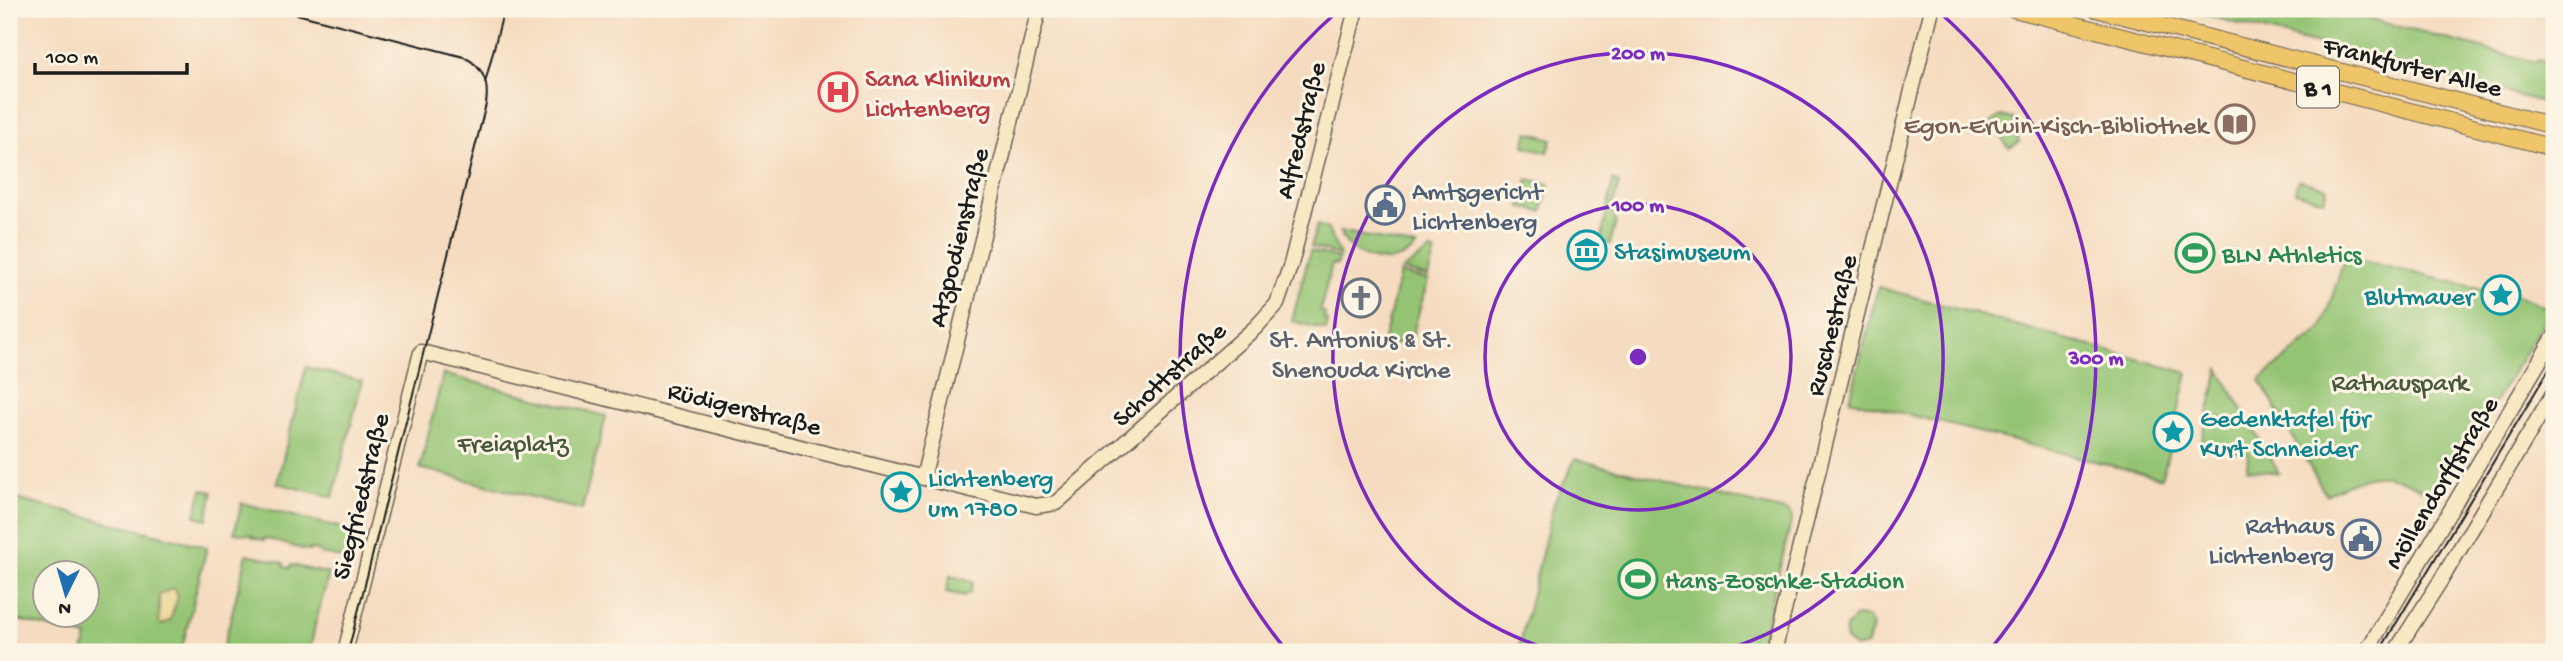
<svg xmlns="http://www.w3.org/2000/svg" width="2563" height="661" font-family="'Gochi Hand',sans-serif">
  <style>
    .green { fill: #94c473; stroke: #587048; stroke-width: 2; fill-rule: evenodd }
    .sand { fill: #eeda9e; stroke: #857b5d; stroke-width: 2 }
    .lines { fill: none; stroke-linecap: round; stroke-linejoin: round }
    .secondary-casing { stroke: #685f55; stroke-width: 17 }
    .primary-casing { stroke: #685f55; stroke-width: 18 }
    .secondary { stroke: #f8e8c3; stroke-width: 14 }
    .primary { stroke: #eec569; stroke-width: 16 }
    .tram { stroke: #1c1c1c; stroke-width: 2 }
    .ring { fill: none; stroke: #7b2cbf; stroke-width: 3.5 }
    .labels { text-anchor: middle; stroke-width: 6; stroke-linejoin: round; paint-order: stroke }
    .shield { fill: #fcf5e5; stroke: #5f5d58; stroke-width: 2 }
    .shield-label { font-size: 24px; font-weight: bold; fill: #1c1c1c }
    .street-label { font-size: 26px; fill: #1c1c1c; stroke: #fcf5e5 }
    .health-label { font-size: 26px; fill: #be3a42; stroke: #fcf5e5; text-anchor: start }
    .education-label { font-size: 26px; fill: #785e54; stroke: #fcf5e5; text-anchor: end }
    .service-label { font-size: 26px; fill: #4e5e75; stroke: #fcf5e5; text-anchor: start }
    .culture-label { font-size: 26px; fill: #0d838f; stroke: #fcf5e5; text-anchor: start }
    .leisure-label { font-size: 26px; fill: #27864d; stroke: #fcf5e5; text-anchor: start }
    .worship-label { font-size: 26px; fill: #5b616d; stroke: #fcf5e5 }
    .park-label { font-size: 26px; fill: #46573a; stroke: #fcf5e5 }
    .centre { fill: #7b2cbf; stroke: #fcf5e5; stroke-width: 3.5 }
    .ring-label { font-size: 21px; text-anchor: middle; font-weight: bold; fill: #7b2cbf; stroke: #fcf5e5; stroke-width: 6; stroke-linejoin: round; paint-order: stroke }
  </style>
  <rect width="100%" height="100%" fill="#fcf5e5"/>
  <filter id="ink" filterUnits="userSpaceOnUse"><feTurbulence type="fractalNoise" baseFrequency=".0143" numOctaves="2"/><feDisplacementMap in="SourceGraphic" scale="14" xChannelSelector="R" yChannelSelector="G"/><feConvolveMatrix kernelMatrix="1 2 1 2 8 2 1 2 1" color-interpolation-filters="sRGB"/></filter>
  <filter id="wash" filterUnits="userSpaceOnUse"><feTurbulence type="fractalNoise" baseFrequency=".00686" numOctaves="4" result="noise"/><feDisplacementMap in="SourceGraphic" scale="28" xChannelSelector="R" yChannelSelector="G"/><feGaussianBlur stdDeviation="1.57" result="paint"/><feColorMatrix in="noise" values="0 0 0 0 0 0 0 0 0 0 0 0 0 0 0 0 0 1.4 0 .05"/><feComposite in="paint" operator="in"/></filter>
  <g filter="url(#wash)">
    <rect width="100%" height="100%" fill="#f5dbbf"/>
    <path class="green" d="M2181,9H2330L2536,62L2537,60L2554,64V105Z
      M2001,116L2014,119L2019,142L2009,148L1990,123Z
      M1528,132L1552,139L1548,152L1524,146Z
      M1528,179L1549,184L1542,212L1521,207Z
      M1613,180L1619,184L1612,208L1616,222L1610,244L1601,241Z
      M2298,180L2327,188L2324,200L2295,192Z
      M1317,225L1327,228L1340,255L1311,247Z
      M1340,231L1416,247C1396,271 1349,261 1340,231Z
      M1431,250L1435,251L1428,277L1402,270Z
      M1310,251L1339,258L1337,265L1332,264L1320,311L1325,313L1324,320L1328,321L1326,330L1292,321Z
      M2345,257L2508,295L2510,292L2551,309L2438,498C2389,471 2377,467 2326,495L2260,380L2322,328Z
      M1400,273L1428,280L1412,336L1397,344H1383Z
      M1878,287L2188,373L2162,478L1850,400Z
      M306,367L362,381L333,497L277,483Z
      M2219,369L2279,473L2247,469L2248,454L2201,443Z
      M443,374L606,416L582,510L420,468Z
      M1575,459L1789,512L1792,518L1759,652H1518L1554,503Z
      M202,489L213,492L207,519L195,516Z
      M16,499L207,547L181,652H83L87,637L9,618V530ZM46,574H88V616H46Z
      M242,503L358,532L350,562L343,560V558L320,554V552L310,549L309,551L265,538L264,540L252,537V535L234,533Z
      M247,554L284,563V567L290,568L291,565L329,574L315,625L311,646L308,652H222Z
      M950,576L973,582L970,593H966L965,596L946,592Z
      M1856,616L1869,618L1873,627L1867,645L1855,648L1845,639L1846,627Z"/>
    <path class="sand" d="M173,588L178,596L170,621L162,625L159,622V595Z"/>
  </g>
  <g filter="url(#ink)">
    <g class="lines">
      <g class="secondary-casing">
        <path id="secondary" d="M923,478L1039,9
          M345,652L421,352L1036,506L1056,503L1255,328L1277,304L1291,264L1356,9
          M1774,652L1932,9
          M2366,652L2554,337
          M2395,652L2441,580L2554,392"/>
      </g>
      <g class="primary-casing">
        <path id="primary" d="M2014,9L2554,148
          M2096,9L2554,126"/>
      </g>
      <use href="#secondary" class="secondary"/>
      <use href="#primary" class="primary"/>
      <path class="tram" d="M277,9L464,57C484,67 489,83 486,104L348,652
        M485,83L504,9
        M2379,652L2554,361"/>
    </g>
  </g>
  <g class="ring">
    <circle cx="1638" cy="357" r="153"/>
    <path d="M1559 652A305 305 0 1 1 1717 652"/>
    <path d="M1287 651A458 458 0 0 1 1338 11M1938 11A458 458 0 0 1 1989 651"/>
  </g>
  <defs>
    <g id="hospital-ring" transform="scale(2.0125)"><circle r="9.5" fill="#fcf5e5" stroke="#e0444e" stroke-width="1.5"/><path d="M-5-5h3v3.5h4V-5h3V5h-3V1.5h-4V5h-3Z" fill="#e0444e"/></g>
    <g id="library-ring" transform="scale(2.0125)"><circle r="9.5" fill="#fcf5e5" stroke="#8d6e63" stroke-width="1.5"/><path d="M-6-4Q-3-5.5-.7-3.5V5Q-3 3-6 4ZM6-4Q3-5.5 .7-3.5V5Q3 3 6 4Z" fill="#8d6e63"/></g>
    <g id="civic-ring" transform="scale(2.0125)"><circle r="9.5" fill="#fcf5e5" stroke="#5c6f8a" stroke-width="1.5"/><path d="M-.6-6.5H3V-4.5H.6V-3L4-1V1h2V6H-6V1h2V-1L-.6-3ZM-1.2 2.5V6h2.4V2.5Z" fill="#5c6f8a"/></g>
    <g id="museum-ring" transform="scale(2.0125)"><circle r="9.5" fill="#fcf5e5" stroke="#0f9aa8" stroke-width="1.5"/><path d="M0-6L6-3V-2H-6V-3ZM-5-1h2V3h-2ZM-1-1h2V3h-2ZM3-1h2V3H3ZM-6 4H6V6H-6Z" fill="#0f9aa8"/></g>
    <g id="stadium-ring" transform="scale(2.0125)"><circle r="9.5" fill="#fcf5e5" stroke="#2e9e5b" stroke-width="1.5"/><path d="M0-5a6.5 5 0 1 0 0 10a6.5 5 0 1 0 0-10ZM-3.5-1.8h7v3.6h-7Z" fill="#2e9e5b"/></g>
    <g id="sight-ring" transform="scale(2.0125)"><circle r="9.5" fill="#fcf5e5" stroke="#0f9aa8" stroke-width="1.5"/><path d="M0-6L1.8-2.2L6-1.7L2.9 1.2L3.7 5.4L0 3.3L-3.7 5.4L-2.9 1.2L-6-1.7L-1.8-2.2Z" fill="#0f9aa8"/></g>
    <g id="church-ring" transform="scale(2.0125)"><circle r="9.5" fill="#fcf5e5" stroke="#6b7280" stroke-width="1.5"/><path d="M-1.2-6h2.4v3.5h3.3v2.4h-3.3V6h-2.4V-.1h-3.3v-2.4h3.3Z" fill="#6b7280"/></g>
  </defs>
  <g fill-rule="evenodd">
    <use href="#hospital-ring" x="838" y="92"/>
    <use href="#library-ring" x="2235" y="124"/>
    <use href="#civic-ring" x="1385" y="205"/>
    <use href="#museum-ring" x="1587" y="250"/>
    <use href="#stadium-ring" x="2195" y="253"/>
    <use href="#sight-ring" x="2501" y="295"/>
    <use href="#church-ring" x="1361" y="298"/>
    <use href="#sight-ring" x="2173" y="432"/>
    <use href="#sight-ring" x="901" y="492"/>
    <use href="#civic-ring" x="2361" y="539"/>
    <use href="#stadium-ring" x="1638" y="579"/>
  </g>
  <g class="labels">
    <rect class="shield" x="2297" y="66.5" width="42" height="41" rx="5"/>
    <g class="shield-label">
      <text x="2318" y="95">B 1</text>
    </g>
    <g class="street-label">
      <text transform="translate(2413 65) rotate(14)" y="9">Frankfurter Allee</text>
      <text transform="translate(1299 130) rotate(-76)" y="9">Alfredstraße</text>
      <text transform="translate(957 237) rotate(-76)" y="9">Atzpodienstraße</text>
      <text transform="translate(1830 325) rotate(-76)" y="9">Ruschestraße</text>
      <text transform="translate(1168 373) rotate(-42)" y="9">Schottstraße</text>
      <text transform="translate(745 407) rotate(14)" y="9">Rüdigerstraße</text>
      <text transform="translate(2440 482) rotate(-59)" y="9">Möllendorffstraße</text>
      <text transform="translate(359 496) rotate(-76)" y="9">Siegfriedstraße</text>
    </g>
    <g class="health-label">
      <text x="865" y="86">Sana Klinikum<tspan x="865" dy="30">Lichtenberg</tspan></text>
    </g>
    <g class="education-label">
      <text x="2208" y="133">Egon-Erwin-Kisch-Bibliothek</text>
    </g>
    <g class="service-label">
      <text x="1412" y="199">Amtsgericht<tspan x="1412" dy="30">Lichtenberg</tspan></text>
      <text x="2334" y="533" text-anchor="end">Rathaus<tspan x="2334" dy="30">Lichtenberg</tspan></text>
    </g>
    <g class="culture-label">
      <text x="1614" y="259">Stasimuseum</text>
      <text x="2474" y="304" text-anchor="end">Blutmauer</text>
      <text x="2200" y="426">Gedenktafel für<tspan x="2200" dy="30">Kurt Schneider</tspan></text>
      <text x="928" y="486">Lichtenberg<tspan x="928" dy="30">um 1780</tspan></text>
    </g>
    <g class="leisure-label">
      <text x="2222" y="262">BLN Athletics</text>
      <text x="1665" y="588">Hans-Zoschke-Stadion</text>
    </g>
    <g class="worship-label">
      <text x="1361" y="347">St. Antonius &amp; St.<tspan x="1361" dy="30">Shenouda Kirche</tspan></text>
    </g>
    <g class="park-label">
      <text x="2400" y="390">Rathauspark</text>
      <text x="513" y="451">Freiaplatz</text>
    </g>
  </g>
  <circle cx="1638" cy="357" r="10" class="centre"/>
  <g class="ring-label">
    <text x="1638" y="59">200 m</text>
    <text x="1638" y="211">100 m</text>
    <text x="2096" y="364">300 m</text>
  </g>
  <rect width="2563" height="661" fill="none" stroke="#fcf5e5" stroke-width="35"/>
  <g transform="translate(66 594) rotate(185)"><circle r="33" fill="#fcf5e5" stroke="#a29e95" stroke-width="2"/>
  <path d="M0-5L12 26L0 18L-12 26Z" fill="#1f6fb2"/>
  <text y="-10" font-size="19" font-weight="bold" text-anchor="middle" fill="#1c1c1c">N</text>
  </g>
  <path d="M35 63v10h152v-10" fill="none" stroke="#1c1c1c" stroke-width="3.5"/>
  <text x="46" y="63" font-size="21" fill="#1c1c1c" stroke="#fcf5e5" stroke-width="5" paint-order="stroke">100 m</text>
</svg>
